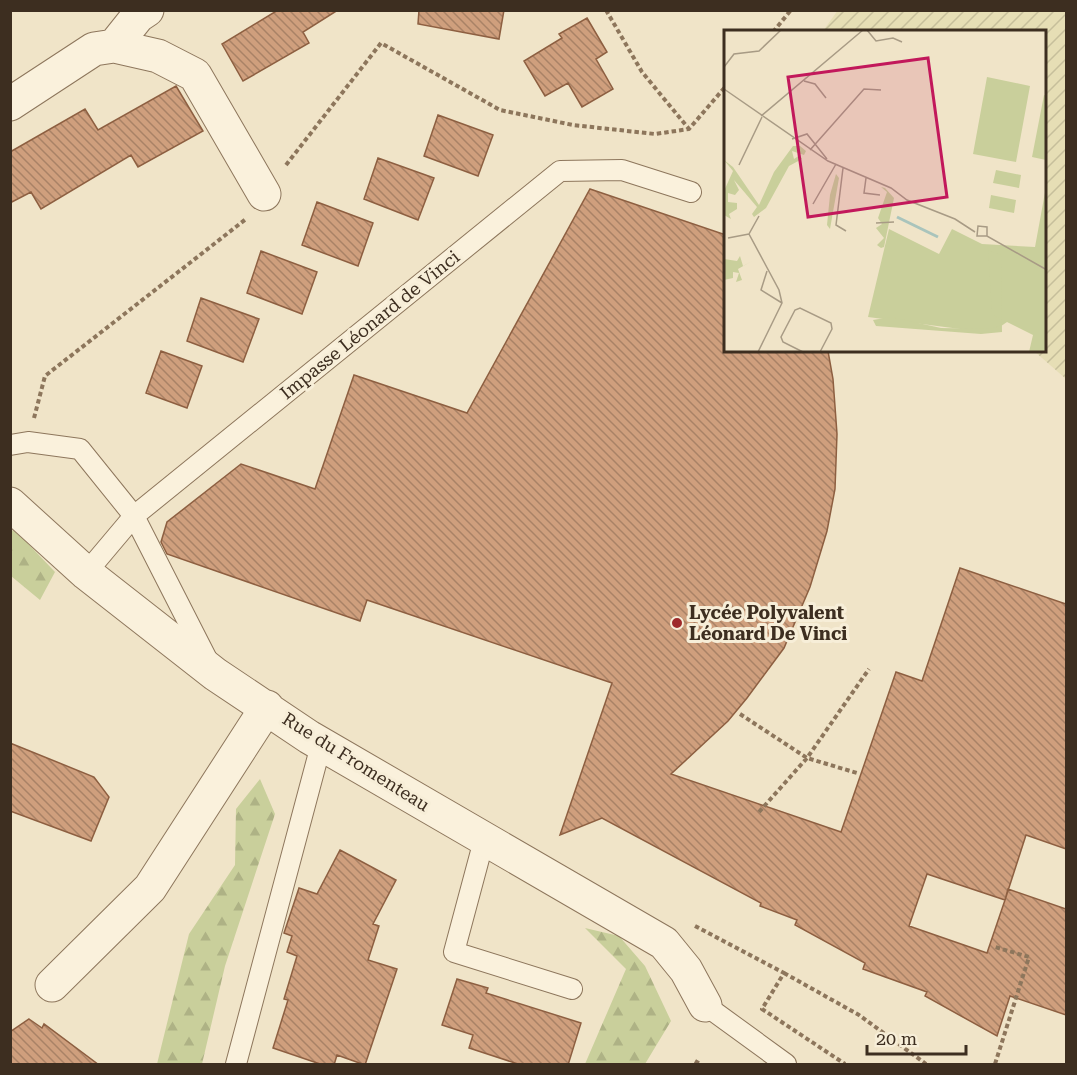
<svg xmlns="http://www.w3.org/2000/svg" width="1077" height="1075" font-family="'Roboto Serif',serif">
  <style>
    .farmland { fill: url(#farmland-furrows) }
    .forest { fill: url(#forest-firs) }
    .building { fill: url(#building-back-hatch); stroke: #8d5f41; stroke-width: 1.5; fill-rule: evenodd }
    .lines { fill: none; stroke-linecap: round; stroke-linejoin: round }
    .lane-casing { stroke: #8d765c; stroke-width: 22 }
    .street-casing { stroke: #8d765c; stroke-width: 35 }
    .path { stroke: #8d765c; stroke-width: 4; stroke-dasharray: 4.5 3; stroke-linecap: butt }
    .lane { stroke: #faf1dc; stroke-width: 20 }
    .street { stroke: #faf1dc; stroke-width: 33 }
    .poi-dot { fill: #9e2a2b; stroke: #f7eed8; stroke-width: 2 }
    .labels { text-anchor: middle; stroke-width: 6; stroke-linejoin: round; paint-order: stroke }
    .street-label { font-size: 18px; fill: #3d2e20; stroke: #f7eed8 }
    .poi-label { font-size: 18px; font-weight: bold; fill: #3d2e20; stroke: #f7eed8; text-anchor: start }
    .inset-river { fill: none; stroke: #a9c4bc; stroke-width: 3 }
    .inset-road { fill: none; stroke: #a89b85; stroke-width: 1.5 }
    .view { fill: #c2185b; fill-opacity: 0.15; stroke: #c2185b; stroke-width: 3 }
    .inset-edge { fill: none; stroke: #3d2e20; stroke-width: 3 }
  </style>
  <defs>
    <pattern id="farmland-furrows" width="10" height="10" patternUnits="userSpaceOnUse" patternTransform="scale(1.5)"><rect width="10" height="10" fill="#e6deb5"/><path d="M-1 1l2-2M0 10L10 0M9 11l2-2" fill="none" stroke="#c6bf9b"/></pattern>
    <pattern id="forest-firs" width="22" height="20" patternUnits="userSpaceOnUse" patternTransform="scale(1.5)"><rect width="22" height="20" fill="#c9cf9b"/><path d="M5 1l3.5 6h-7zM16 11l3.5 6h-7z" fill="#aeb285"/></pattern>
    <pattern id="building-back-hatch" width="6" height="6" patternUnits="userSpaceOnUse" patternTransform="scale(1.5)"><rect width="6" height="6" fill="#cf9f7d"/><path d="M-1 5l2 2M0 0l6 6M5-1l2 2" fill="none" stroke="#a98266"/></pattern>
  </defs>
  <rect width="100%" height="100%" fill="#f0e4c8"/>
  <path class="farmland" d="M838,10L1066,11V379L1034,351H1046V32L823,31Z"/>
  <path class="forest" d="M10,530L16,531L55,572L40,600L11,576Z
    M260,779L275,814L225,966L202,1064H157L189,934L235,865L236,809Z
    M585,928L619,936L645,966L671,1021L645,1064H585L626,969Z"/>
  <path class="building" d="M278,10H338L303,32L309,43L243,81L222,44Z
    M419,10H504L499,39L418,24Z
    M587,18L607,52L596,59L613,89L582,107L568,83L545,96L524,61L562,38L559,34Z
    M176,86L203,131L138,167L131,155L41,209L31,192L10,203V152L85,109L98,130Z
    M438,115L493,135L478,176L424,156Z
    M378,158L434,178L418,220L364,199Z
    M590,189L726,235V351H828L833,379L837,434L835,489L827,531L810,587L784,648L747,698L728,721L671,774L841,832L896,672L922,681L960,568L1066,604V849L1026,835L1005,900L1008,889L1066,909V1015L1010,996L997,1036L925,996L927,992L863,969L865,963L795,925L797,920L760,906L761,903L602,818L560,835L612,683L367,600L360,621L167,554L161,542L167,522L241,464L315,489L354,375L467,413ZM927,874L1005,900L987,953L909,926Z
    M317,202L373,223L358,266L302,245Z
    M261,251L317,272L302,314L247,293Z
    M201,298L259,319L243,362L187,341Z
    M161,351L202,366L187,408L146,393Z
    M10,743L94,777L109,797L91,841L10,811Z
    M340,850L396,880L373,924L379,926L368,960L397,969L365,1065L337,1055L334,1065H323L273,1048L288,1000L284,999L297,956L287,952L292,936L284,933L299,888L317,894Z
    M457,979L488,988L486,993L581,1023L568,1065H521L469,1048L473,1035L442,1025Z
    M29,1019L42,1028L44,1024L99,1065H10V1032Z"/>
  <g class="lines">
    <g class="lane-casing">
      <path id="lane" d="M10,445L28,442L80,449L134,516L209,663
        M86,573L134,516L560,171L622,170L691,192
        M484,840L454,952L572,989
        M705,1005L786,1064
        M236,1064L321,745"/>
    </g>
    <g class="street-casing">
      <path id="street" d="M114,46L158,56L195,75L264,194
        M10,104L94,49L114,46L138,16L147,10
        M10,504L86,573L215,674L309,737L664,943L686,970L705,1005
        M52,985L150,888L267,707"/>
    </g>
    <path class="path" d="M606,10L642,72L689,129
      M773,32L791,10
      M286,165L381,43L500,110L573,125L655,134L689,129L726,86
      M34,418L45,376L246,219
      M740,714L807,758L857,773
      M759,812L807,758L869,669
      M695,926L784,973L762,1009L845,1064
      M784,973L859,1015L926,1064
      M695,1061L700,1064
      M995,1064L1029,957L995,947"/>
    <use href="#lane" class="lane"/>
    <use href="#street" class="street"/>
  </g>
  <circle class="poi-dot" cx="677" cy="623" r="6"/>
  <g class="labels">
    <g class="street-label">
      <text transform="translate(370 325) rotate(-39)" y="6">Impasse Léonard de Vinci</text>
      <text transform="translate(356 762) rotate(32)" y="6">Rue du Fromenteau</text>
    </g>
    <g class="poi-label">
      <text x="689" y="619">Lycée Polyvalent<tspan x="689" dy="21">Léonard De Vinci</tspan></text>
    </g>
  </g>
  <g transform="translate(724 30)">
    <rect width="322" height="322" fill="#f0e4c8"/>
    <path d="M322,157V322H305L309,305L283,292L267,303L144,287L165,199L215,224L228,199L258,214L311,217Z" fill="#c9cf9b"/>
    <path d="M69,116H76L82,121L80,125L68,121L70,129L76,125L78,129L65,136L42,178L30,187L28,184L33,177L10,150L15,160L11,165L4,163V172L13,173V179L5,184L7,189L0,185V161L9,141L0,130L9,137L35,175L50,142ZM112,144L115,148L106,199L103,195L106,165ZM157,157L161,158L170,168L160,217L157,218L153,215L160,208L152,198L158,194L154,188L163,162ZM264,220L277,225L278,302L257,304L152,296L149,290L167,287L217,298L267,299L275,296L276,289L268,284ZM16,226L19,236L28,231L14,239L18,250L12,252L15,243L9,242V248L0,250V229L13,231Z" fill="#c9cf9b"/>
    <path d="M263,47L306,56L292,132L249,124ZM320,65L323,66L322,130L308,127ZM272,140L297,145L295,158L269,153ZM267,165L292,170L290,183L265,178Z" fill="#c9cf9b"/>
    <path class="inset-river" d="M173,187L214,207"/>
    <path class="inset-road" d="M143,0L152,11L169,8L178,12M0,37L10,24L35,21L57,0M80,51L91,54L102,68M0,59L104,131L167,158L183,170L231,189L251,202M37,86L139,0M68,109L83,104L103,129M86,120L140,59L157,60M15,135L38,87M119,138L112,195L122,201M142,148L140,163L156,165M89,174L112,134M152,193L170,192M263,206V197L254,196L253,206H263L323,240M4,208L25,204M43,241L37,260L58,273M34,322L58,273L55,260L25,204L35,186M79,322L59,312L57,307L71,280L76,278L107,293L108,299L96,322"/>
    <path class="view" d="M204,28L223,167L84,187L64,47Z"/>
    <rect width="322" height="322" class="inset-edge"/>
  </g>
  <rect width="1077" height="1075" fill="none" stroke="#3d2e20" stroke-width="24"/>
  <path d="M867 1045v9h99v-9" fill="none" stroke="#3d2e20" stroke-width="3"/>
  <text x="876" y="1045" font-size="18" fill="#3d2e20" stroke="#f7eed8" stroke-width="4.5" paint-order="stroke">20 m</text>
</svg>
